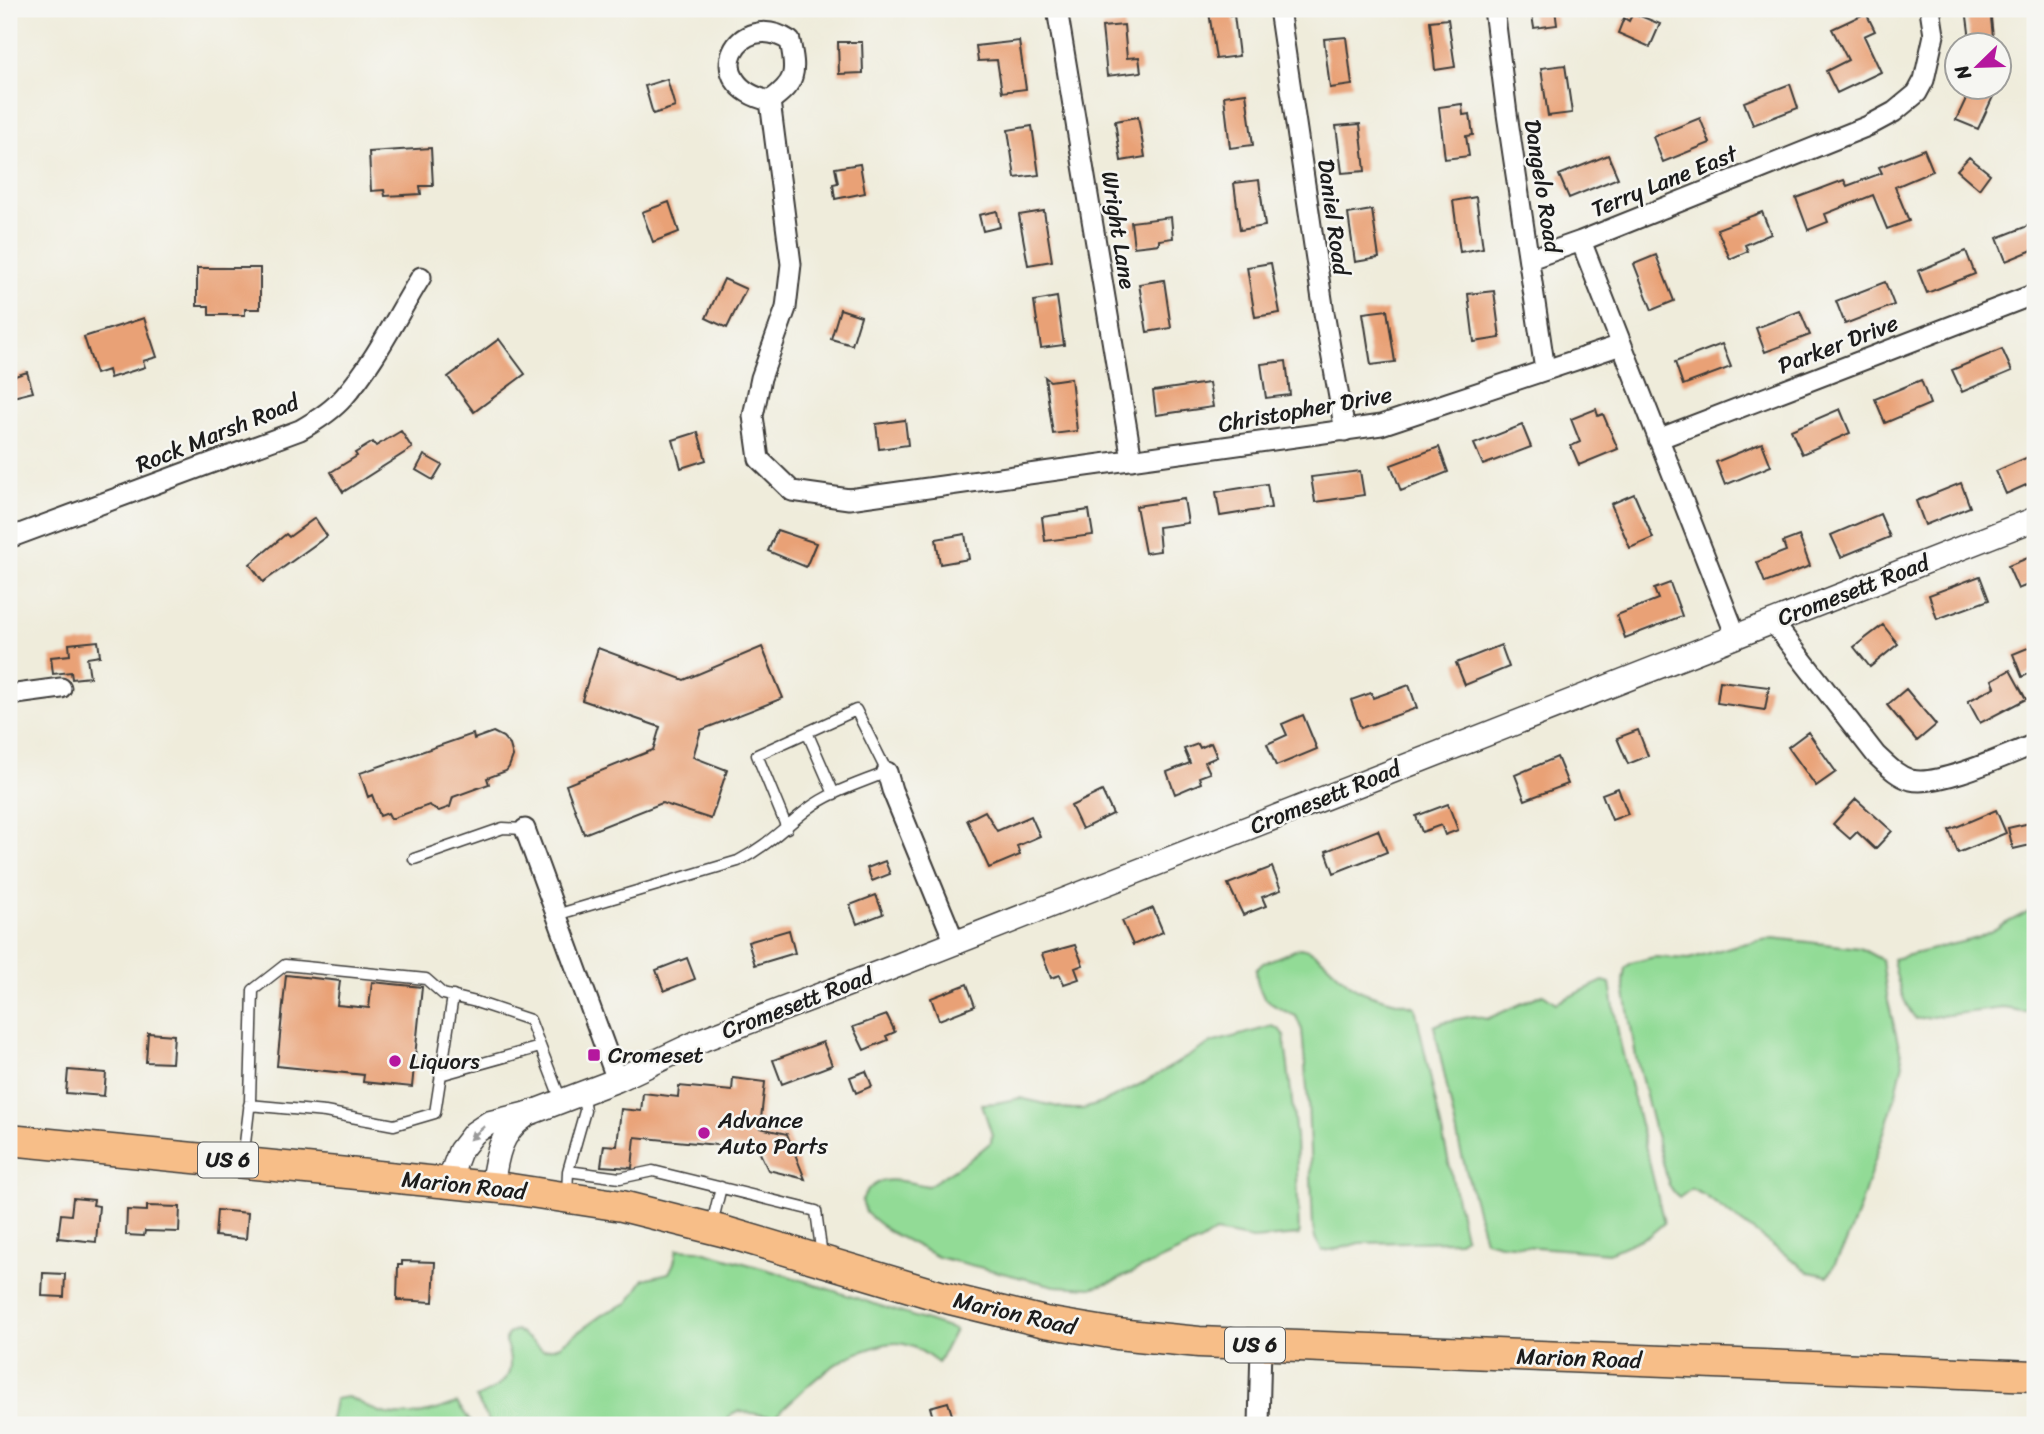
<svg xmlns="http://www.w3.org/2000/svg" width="2044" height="1434" font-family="Sriracha,sans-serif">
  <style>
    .green { fill: #92db96; stroke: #577c59; stroke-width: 2 }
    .building { fill: #e9a176 }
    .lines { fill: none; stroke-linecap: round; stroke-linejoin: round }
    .service-casing { stroke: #3c3b39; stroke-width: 13 }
    .minor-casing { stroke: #3c3b39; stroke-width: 23 }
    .tertiary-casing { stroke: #3c3b39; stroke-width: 26 }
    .primary-casing { stroke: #3c3b39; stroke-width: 33 }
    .service { stroke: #fff; stroke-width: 10 }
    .minor { stroke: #fff; stroke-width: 19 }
    .tertiary { stroke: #fff; stroke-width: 23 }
    .primary { stroke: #f7be88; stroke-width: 30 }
    .oneway { fill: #999 }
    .poi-dot { fill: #b5179e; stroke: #f6f6f2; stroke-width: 2.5 }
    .labels { text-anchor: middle; stroke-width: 5; stroke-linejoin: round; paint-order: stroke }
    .shield { fill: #f6f6f2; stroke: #5d5d5c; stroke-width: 2 }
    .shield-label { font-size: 21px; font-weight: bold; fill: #1c1c1c }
    .street-label { font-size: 23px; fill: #1c1c1c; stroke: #f6f6f2 }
    .poi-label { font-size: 23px; fill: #1c1c1c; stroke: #f6f6f2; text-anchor: start }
  </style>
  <rect width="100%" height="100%" fill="#f6f6f2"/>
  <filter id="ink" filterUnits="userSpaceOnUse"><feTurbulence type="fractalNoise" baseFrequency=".0143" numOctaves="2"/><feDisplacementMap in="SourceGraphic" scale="14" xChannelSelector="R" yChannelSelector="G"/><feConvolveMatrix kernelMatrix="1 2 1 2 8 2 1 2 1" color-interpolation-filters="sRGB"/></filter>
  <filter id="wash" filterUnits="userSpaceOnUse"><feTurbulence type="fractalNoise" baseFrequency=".00686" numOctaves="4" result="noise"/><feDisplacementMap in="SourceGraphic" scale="28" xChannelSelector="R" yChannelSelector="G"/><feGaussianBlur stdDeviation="1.57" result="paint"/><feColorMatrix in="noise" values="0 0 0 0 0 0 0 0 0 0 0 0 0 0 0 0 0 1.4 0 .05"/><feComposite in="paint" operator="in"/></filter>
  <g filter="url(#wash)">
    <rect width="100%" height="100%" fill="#efecdb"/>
    <path class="green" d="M2035,908V1013L2003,1008L1916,1019C1902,1003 1897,980 1893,959L1978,938Z
      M1773,938L1860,948L1882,960L1888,1001L1903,1063L1895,1098L1858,1213L1845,1245L1828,1276L1809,1272L1704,1195L1691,1189L1679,1198L1669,1186L1636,1057L1623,981L1625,968L1631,963L1654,957L1689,959L1737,945Z
      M1300,948C1324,952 1336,977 1357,989C1374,998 1396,1001 1415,1007L1465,1237L1459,1241L1359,1243L1338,1249L1322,1251L1315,1238L1313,1228L1308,1101L1302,1030L1296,1016C1273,1006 1257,1001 1256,970L1263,963Z
      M1603,981L1610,983L1619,1038L1664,1223L1650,1235L1609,1253L1500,1244L1485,1240L1460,1148L1434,1026L1443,1022L1473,1016L1487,1019L1543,994L1556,1003Z
      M1273,1026L1280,1030L1284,1036L1288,1066L1296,1137L1299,1235L1253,1239L1215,1232L1202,1241L1114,1281L1091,1288L1055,1286L938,1257L888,1231L866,1213L862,1200C876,1170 902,1182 928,1186L973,1157L991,1142L992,1135L982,1104L996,1103L1020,1098L1067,1109H1083L1102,1103L1145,1082L1211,1043Z
      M677,1249L698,1250L779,1273L955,1330L938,1363C927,1355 917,1347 904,1344C894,1341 882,1345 872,1348C828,1361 806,1388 774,1417L739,1411L731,1414L726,1425H491L476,1398C506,1384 518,1375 505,1341L508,1334L516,1330L543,1350L557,1347L605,1313L628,1303L644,1279L669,1273L674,1263Z
      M347,1397C358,1400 366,1407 377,1411C403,1421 432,1412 457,1403L473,1425H330L335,1399Z"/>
    <g id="blocks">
      <path class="building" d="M1531,9H1555L1557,25L1534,28Z
        M1966,9H1990L1993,37L1970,40Z
        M1229,10L1230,16L1234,15L1239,56L1216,59L1209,12Z
        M1633,13L1660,24L1650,47L1618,33L1624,18L1629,21Z
        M1866,13L1875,31L1864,36L1881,72L1837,93L1826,71L1848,60L1832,29Z
        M1448,19L1455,67L1435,70L1430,21Z
        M1124,25L1127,58L1139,57L1141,72L1107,76L1102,27Z
        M1346,37L1352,85L1330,88L1324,39Z
        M1019,41L1026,89L1002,92L997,60L978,61L976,46Z
        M838,42H862L863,73L839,74Z
        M1565,65L1572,113L1548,116L1541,68Z
        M667,79L675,107L653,114L645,86Z
        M1790,84L1798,108L1753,125L1744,102Z
        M1971,88H1997L1978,129L1956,120Z
        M1246,93L1253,145L1230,148L1224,96Z
        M1462,104L1463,115L1470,114L1473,135L1466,136L1469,156L1445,159L1439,107Z
        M1138,117L1145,157L1121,161L1115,121Z
        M1700,118L1710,143L1663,162L1653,137Z
        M1360,124L1365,171L1342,173L1336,126Z
        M1032,126L1039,175L1015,178L1008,130Z
        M431,148L433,186H420L421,194L385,196L384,190L371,191L369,152Z
        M1924,149L1933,171L1895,187L1909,221L1887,229L1873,195L1825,214L1828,222L1808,230L1796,198L1844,180L1847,186L1882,173L1879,167Z
        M1608,155L1618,178L1569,198L1559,175Z
        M1969,157L1990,174L1979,189L1957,170Z
        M860,164L865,193L835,199L833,184L838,183L835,168Z
        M1259,180L1265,226L1240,230L1234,183Z
        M1476,197L1483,248L1460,252L1453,201Z
        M669,202L679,232L653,242L642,212Z
        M1372,210L1379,258L1355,262L1348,214Z
        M997,211L1000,227L983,231L979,215Z
        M1044,211L1052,261L1028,265L1019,215Z
        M1762,212L1771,234L1745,245L1748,251L1730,259L1717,229Z
        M1171,217L1173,238L1159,240V244L1134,247L1131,222Z
        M2035,223V249L2006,261L1997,238Z
        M1966,251L1975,274L1927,293L1918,271Z
        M1656,255L1674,301L1652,310L1634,264Z
        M1271,263L1280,313L1255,317L1247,267Z
        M197,268H260V309H245V315H209V306H197Z
        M724,279L746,289L727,328L706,318Z
        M1164,280L1171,328L1147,332L1139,284Z
        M1885,282L1894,305L1845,324L1836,301Z
        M1494,291L1500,338L1474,342L1468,294Z
        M1057,297L1064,345L1041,348L1034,301Z
        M840,309L861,316L852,345L831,339Z
        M1387,310L1395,362L1371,365L1363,313Z
        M1800,311L1810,335L1765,352L1756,328Z
        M144,318L157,357L143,361L145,367L110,378L108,370L96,374L84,337Z
        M499,339L525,374L474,412L448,377Z
        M1722,344L1731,367L1683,385L1675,362Z
        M2002,349L2012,371L1962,392L1952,370Z
        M1286,361L1290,395L1266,398L1261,364Z
        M27,372L33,392L9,398V378Z
        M1045,377L1050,381L1071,378L1077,431L1053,434Z
        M1921,380L1930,404L1885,423L1875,399Z
        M1209,383L1213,407L1156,415L1153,391Z
        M1596,409L1598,416L1603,414L1618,449L1579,465L1571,446L1580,442L1571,419Z
        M1840,409L1850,433L1802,454L1791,430Z
        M905,420L908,445L879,449L876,424Z
        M1522,425L1531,447L1483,465L1474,444Z
        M401,431L412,448L343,492L331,472L357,456L355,453L373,442L376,446Z
        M698,432L706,460L681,468L673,440Z
        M1762,443L1771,466L1725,485L1716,462Z
        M1439,447L1448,472L1401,491L1391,465Z
        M2035,454V481L2006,494L1996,471Z
        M424,455L442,465L433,480L416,470Z
        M1360,471L1364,495L1315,502L1311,477Z
        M1961,483L1970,507L1925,525L1916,501Z
        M1267,484L1271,508L1220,516L1216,492Z
        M1634,494L1653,538L1630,548L1611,504Z
        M1184,499L1188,523L1158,527L1160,551L1145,553L1136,506Z
        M1089,510L1093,535L1045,541L1042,517Z
        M1880,514L1890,537L1841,557L1831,535Z
        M315,518L327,536L263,582L250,564L286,534L289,537Z
        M777,530L816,543L806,567L768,551Z
        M965,534L969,559L940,564L936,539Z
        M1799,536L1810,566L1765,583L1757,562L1786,551L1783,542Z
        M2035,555V582L2018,589L2008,566Z
        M1980,576L1989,600L1937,619L1929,595Z
        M1670,583L1682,616L1625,638L1617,615L1658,599L1654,589Z
        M1883,625L1898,644L1870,667L1854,647Z
        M98,641L100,656L87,658L90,677L72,679L71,672L53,674L51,657L70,655L69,644Z
        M1501,645L1509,667L1465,685L1456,663Z
        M2035,645V671L2022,677L2013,654Z
        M762,647L783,698L701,730L693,757L727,770L711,819L662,803L584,834L566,785L653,750L660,727L582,700L598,648L684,680Z
        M2010,670L2026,699L1980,723L1968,701L1995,687L1992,680Z
        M1720,681L1769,687L1765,710L1717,703Z
        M1409,685L1417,708L1361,728L1351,700L1371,693L1373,698Z
        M1906,689L1936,725L1917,741L1887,705Z
        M1303,715L1317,749L1276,766L1267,744L1287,735L1282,724Z
        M1638,730L1648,756L1628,764L1617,738Z
        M493,732L503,737L510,745L513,756L509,767L506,771L487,778L489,784L453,797L450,807L439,811L429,805L391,819L388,813L380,816L372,795L368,797L360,773L473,734L474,739Z
        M1808,732L1836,772L1816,786L1788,747Z
        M1211,743L1217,757L1205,762L1210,773L1199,777L1201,783L1175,794L1167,772L1190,763L1184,749L1198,744L1200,748Z
        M1557,757L1568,784L1525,800L1515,775Z
        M1618,788L1628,814L1612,820L1602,794Z
        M1102,791L1113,814L1082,829L1071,806Z
        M1856,799L1892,831L1875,849L1857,832L1850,839L1833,824Z
        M1448,804L1458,830L1445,835L1441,825L1422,832L1416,816Z
        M1996,810L2006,833L1958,853L1949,830Z
        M985,811L997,831L1031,816L1040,836L1017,846L1020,855L989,868L967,820Z
        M2030,823L2035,844L2013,849L2008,828Z
        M1378,830L1387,852L1334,873L1326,851Z
        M885,861L890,874L872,881L867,868Z
        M1272,867L1281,890L1262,897L1266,906L1243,915L1228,884Z
        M876,895L883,914L857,924L850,905Z
        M1153,908L1163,932L1133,945L1122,921Z
        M789,930L795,953L755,965L748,942Z
        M1075,945L1083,965L1075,968L1079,979L1064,984L1060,975L1051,978L1042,954Z
        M687,958L695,979L664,991L656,970Z
        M286,975L340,981L337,1005L369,1008L372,982L422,987L412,1087L363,1082L364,1075L277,1066Z
        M967,984L975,1006L939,1020L931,998Z
        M887,1015L895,1032L886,1036L888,1040L864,1050L853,1027Z
        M148,1033L174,1035L172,1063L146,1062Z
        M823,1042L832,1065L782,1084L773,1060Z
        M68,1070L106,1073L104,1096L66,1093Z
        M866,1071L872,1086L856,1093L850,1077Z
        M733,1078L765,1082L760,1128L787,1134L805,1179L768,1170L758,1149L635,1137L632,1168L601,1166L604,1145L617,1146L621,1109L641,1111L643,1093L678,1097L679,1086L732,1091Z
        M73,1198L94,1200L93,1205L99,1206L96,1242L58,1238L61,1214L71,1215Z
        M147,1206L180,1207L179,1232L145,1231L144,1236L126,1235L127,1210L147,1211Z
        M217,1210L248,1213L246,1239L215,1236Z
        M402,1261L435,1262L433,1302L397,1300L398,1265H402Z
        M43,1273L65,1274L64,1297L42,1296Z
        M948,1402L954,1421L935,1425L930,1407Z"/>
    </g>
  </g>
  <g filter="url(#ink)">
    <use href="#blocks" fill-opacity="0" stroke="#3c3b39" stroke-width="2"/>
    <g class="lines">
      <g class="service-casing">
        <path id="service" d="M807,732L834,794
          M414,859L503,828L525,829
          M556,915L738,861C767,846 782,829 808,809C830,792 861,783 887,772L856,710L757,755L787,828
          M440,1075L540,1047
          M249,1105L325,1112L394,1125L435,1113L453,996
          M243,1160L250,1101L253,990L285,965L426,979L443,994L476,1002L530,1020L561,1100
          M568,1171L585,1111L583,1094
          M567,1196L568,1171L620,1178L653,1171L816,1211L822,1256
          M712,1224L721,1187"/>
      </g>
      <g class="minor-casing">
        <path id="minor" d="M1057,9L1132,460
          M1279,9L1324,313L1345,431
          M1494,9L1507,114L1545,370
          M770,101C696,84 738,7 790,41C797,73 796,82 770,101L791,264L786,308L761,378L753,416L759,459L792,491L849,499L1381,425L1621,345
          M1530,259L1581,241
          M1658,439L2035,294
          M9,538L300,430C316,421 332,411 344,397C375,362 396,317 421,277
          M1772,621L1876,755C1887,765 1897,776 1911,780C1938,787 2007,755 2035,744
          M1736,636L1581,241L1868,126L1894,112L1917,93L1924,80L1934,35L1930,9
          M9,695L61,688
          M887,772L892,790L955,943
          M525,829L617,1080
          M1259,1425L1261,1345"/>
      </g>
      <g class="tertiary-casing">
        <path id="tertiary" d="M448,1183L460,1151L474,1133L489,1123L530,1113L617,1080L704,1039L886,970L2035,519
          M492,1187C496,1159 499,1133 525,1116"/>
      </g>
      <g class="primary-casing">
        <path id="primary" d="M9,1140L511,1189L622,1206L726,1232L950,1299L1045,1322L1117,1334L1199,1342L2035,1376"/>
      </g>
      <use href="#service" class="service"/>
      <use href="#minor" class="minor"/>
      <use href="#tertiary" class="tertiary"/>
      <use href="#primary" class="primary"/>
    </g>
    <defs><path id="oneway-solid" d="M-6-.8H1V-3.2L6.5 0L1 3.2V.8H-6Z" transform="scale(1.75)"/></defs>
    <use class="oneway" href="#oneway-solid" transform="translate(477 1133) rotate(139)"/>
  </g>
  <g class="poi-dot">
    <rect x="587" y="1048" width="14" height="14" rx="3.5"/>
    <circle cx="395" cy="1061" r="7"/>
    <circle cx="704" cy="1133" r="7"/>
  </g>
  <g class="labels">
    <g class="shield">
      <rect x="198" y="1142.5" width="60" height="35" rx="5"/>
      <rect x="1225" y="1327.5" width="60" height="35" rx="5"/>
    </g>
    <g class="shield-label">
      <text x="228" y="1167">US 6</text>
      <text x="1255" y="1352">US 6</text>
    </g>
    <g class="street-label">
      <text transform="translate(1664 181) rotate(-22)" y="8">Terry Lane East</text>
      <text transform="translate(1543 186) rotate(81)" y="8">Dangelo Road</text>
      <text transform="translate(1334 217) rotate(82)" y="8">Daniel Road</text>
      <text transform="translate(1119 230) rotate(81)" y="8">Wright Lane</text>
      <text transform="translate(1838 344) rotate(-21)" y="8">Parker Drive</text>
      <text transform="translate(1305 409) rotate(-10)" y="8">Christopher Drive</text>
      <text transform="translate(217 433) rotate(-22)" y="8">Rock Marsh Road</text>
      <text transform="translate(1853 590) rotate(-21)" y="8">Cromesett Road</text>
      <text transform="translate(1325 797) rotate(-22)" y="8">Cromesett Road</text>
      <text transform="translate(797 1003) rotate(-21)" y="8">Cromesett Road</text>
      <text transform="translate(464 1185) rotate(6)" y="8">Marion Road</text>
      <text transform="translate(1015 1313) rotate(13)" y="8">Marion Road</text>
      <text transform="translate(1579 1358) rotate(2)" y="8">Marion Road</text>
    </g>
    <g class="poi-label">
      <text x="608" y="1063">Cromeset</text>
      <text x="409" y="1069">Liquors</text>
      <text x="718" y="1128">Advance<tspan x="718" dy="26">Auto Parts</tspan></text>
    </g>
  </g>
  <rect width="2044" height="1434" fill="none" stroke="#f6f6f2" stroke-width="35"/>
  <g transform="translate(1978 66) rotate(247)"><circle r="33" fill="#f6f6f2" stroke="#9f9f9c" stroke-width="2"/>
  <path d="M0-5L12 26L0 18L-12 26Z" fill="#b5179e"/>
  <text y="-10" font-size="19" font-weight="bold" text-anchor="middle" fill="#1c1c1c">N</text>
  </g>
</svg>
